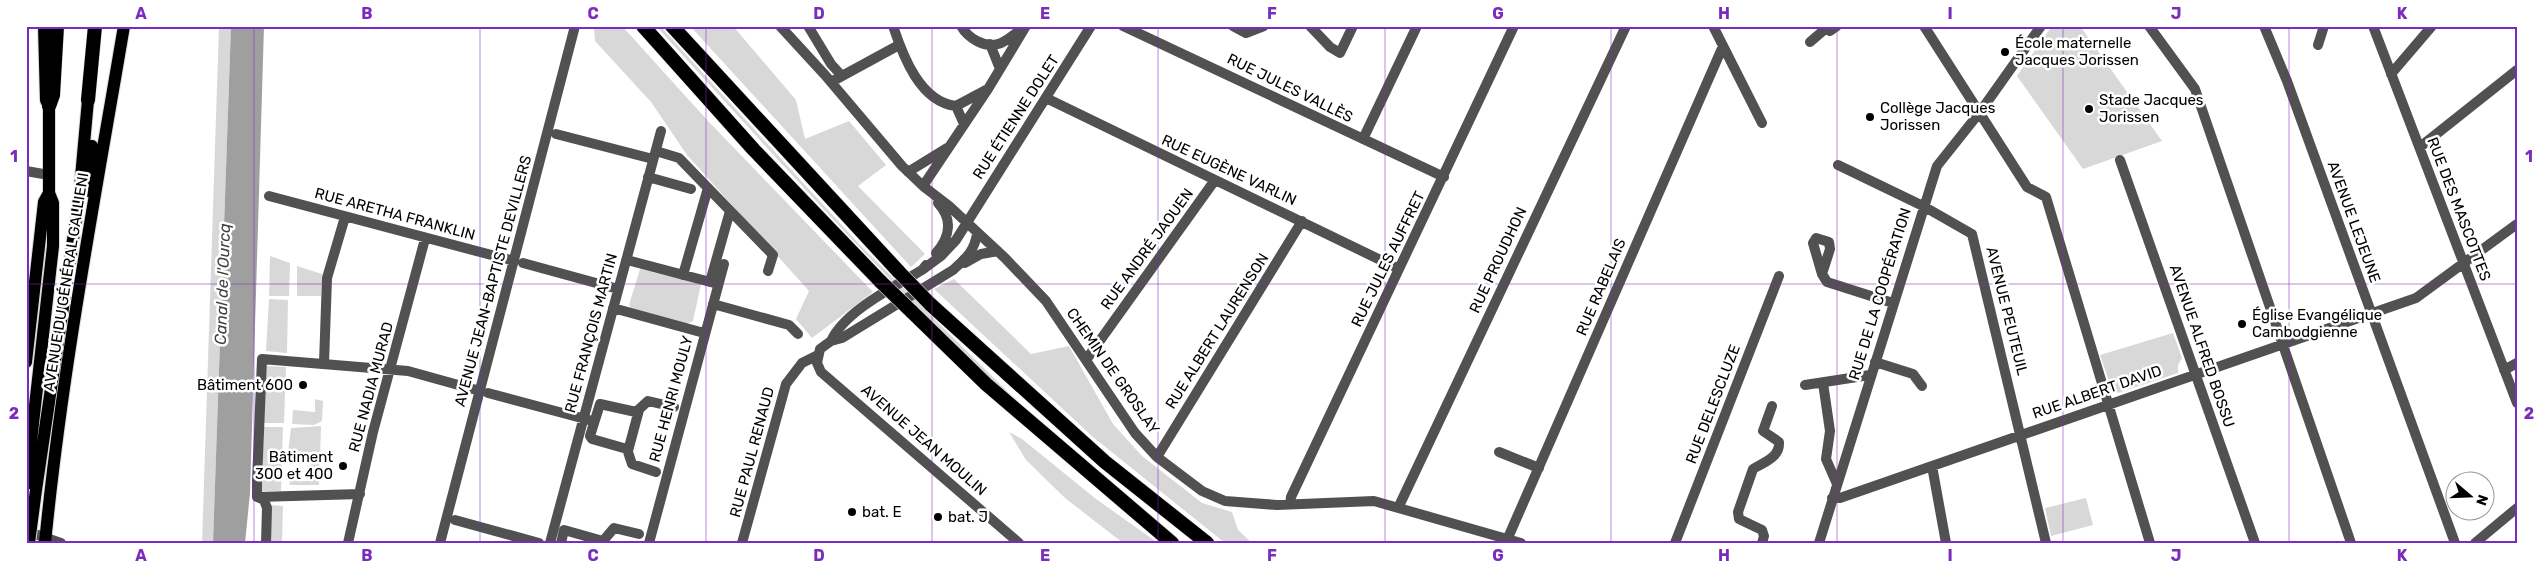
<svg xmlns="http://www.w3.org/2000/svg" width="2543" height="569" font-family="Rubik,sans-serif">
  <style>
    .green { fill: #d8d8d8 }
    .water { fill: #9f9f9f }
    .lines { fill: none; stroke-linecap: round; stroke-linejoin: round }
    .major-casing { stroke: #dbdbdb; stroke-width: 14 }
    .highway-casing { stroke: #dbdbdb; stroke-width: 15 }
    .minor { stroke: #515151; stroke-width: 10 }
    .major { stroke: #000; stroke-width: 12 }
    .highway { stroke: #000; stroke-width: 14 }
    .major-bridge-casing { stroke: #dbdbdb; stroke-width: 14; stroke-linecap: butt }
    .highway-bridge-casing { stroke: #dbdbdb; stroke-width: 15; stroke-linecap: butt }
    .major-bridge { stroke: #000; stroke-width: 12 }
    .highway-bridge { stroke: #000; stroke-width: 14 }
    .grid { fill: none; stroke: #7b2cbf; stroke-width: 1; stroke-opacity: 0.55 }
    .poi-dot { fill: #000; stroke: #fff; stroke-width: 2 }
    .labels { text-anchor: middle; stroke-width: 5; stroke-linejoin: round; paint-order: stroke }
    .poi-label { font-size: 15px; fill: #000; stroke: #fff; text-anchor: start }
    .street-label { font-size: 15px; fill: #000; stroke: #fff }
    .water-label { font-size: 16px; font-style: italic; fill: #404040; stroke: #fff }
    .neatline { fill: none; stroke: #7b2cbf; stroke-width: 2 }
    .grid-label { font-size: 16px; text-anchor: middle; font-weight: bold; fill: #7b2cbf }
  </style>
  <rect width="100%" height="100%" fill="#fff"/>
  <path class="green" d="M219,26H231L213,543H202Z
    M594,26H622L708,121L873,292L812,338L796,319L809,291L687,155L651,102L595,41Z
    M656,26H660L860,245L1019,403L1018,404C889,286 774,155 656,26Z
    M690,26H733L796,100L805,139L849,121L886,165L858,186L925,254L911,267Z
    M2052,26H2080L2162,141L2083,169L2017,76Z
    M270,256L290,263L289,296H269Z
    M297,266L322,274L321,296H297Z
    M640,269L701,284L693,321L687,324L631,308L629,305Z
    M954,279L1031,354L1069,346L1113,424L1142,456L1202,503L1232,512L1238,530L1252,543H1225L1093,437L934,289Z
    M269,299L288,300L287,353L266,351Z
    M2173,333L2182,358L2178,365V373L2118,393L2111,387L2100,355Z
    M266,366L286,367L284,423H263Z
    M315,399L323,401L322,421L314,425L292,424L293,410L315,412Z
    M321,426L319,485H290L288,476L296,481H311V452H288L291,428Z
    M264,427H283L281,491H261Z
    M1009,432L1022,439L1096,499L1158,543H1123L1065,498L1026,460Z
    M2086,498L2093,525L2051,536L2045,508Z
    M271,505L283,506L282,543H269Z"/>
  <path class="water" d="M231,26H264L250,493L245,543H213Z"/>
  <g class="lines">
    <g class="major-casing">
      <path id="major" d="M89,191L92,146
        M26,362L44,202L49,193V106L46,100L44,26
        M26,486L53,246V203L49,193
        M36,490L79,199L88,100
        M45,543C62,369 95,198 124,26"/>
    </g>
    <g class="highway-casing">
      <path id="highway" d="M643,26L754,150L881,282
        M672,26L899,272
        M88,100L95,26
        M49,106L53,95L57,26
        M930,304L1105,462L1207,543
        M911,311L986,384L1172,543"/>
    </g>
    <path class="minor" d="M780,26L825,75L902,166L923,186L949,206L1005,258L1046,301L1135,433L1157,457L1202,491L1225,501L1277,505L1374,501L1521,543
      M808,26L831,64L841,75
      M893,26C903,56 920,102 956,106L964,124
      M961,26C968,38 984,48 998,44C1006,42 1015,34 1021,29
      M1123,26L1444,177
      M1233,26L1246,33L1264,26
      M1310,26L1330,47L1340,53L1353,26
      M1713,26L1762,123
      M1822,26L1830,31L1837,26
      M1924,26L2027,187L2046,197L2150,543
      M2149,26L2195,89L2351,543
      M2264,26L2287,81L2455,543
      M2373,26L2517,403
      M1810,42L1824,30
      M990,44L1000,69
      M2318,45L2324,26
      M2391,74L2432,26
      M831,82L899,45
      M1046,98L1399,269
      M956,106L986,90
      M556,134L653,159
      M1363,139L1417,26
      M2420,147L2517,70
      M656,151L679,158L773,255L768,271
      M2120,160L2255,543
      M1838,165L1923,206L1972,234L2046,543
      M26,171L49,175
      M908,172L947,148
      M648,177L691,189
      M923,186L988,89L1026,26
      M269,196L514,261
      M977,233C975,251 965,259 953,270L842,338L831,341L820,349L817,363L821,372L1019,543
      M936,253C950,237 953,219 938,203
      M627,260L718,284
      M523,263L618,289
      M965,263L981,254L998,251
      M922,270L941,256L956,240L1091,26
      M1822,274L1830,249L1829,242L1816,238L1813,243L1822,274L1827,282L1893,303
      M683,275L708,188
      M710,282L730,211
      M713,304L789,325L798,334
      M613,308L704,333
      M831,341C845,311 894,287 922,270L926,265
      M1086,360L1215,180
      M1875,362L1913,374L1922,386
      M324,363L327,278L345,217
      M2504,370L2517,363
      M1823,383L1830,431L1826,459L1837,484
      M1805,385L1870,375
      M488,393L589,420
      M628,451L639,410
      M1499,452L1539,468
      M1157,457L1302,221
      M1932,466L1946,543
      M656,472L632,464L627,449L592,439L590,436L600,404L636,412L648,401L674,407
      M258,497L360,494
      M1832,498H1840L2416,298L2517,224
      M1290,504L1291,497L1514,26
      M1399,506L1626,26
      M455,520L539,543
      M26,531L61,543
      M1507,540L1723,46
      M266,543L267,508L264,500L257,497V481L262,359L408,371L480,391
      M348,543L373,432L425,239
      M440,543L575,26
      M550,543L661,131
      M561,543L564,530L603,541L614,528L639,534
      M649,543L724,264
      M742,543L786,384L802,363L818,355
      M1675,543L1779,276
      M1762,543L1764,536L1762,530L1739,519L1738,512L1753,469C1765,462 1780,457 1779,442L1763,431L1772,406
      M1819,543L1937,166L1980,112L2041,26
      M2475,543L2517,508"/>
    <use href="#major" class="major"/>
    <use href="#highway" class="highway"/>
    <g class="major-bridge-casing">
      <path id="major-bridge" d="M29,543L36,490"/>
    </g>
    <g class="highway-bridge-casing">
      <path id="highway-bridge" d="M899,272L930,304
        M881,282L911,311"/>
    </g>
    <use href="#major-bridge" class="major-bridge"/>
    <use href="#highway-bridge" class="highway-bridge"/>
  </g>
  <path class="grid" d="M254,26V543M480,26V543M706,26V543M932,26V543M1158,26V543M1385,26V543M1611,26V543M1837,26V543M2063,26V543M2289,26V543M26,284H2517"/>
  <g class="poi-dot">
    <circle cx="2005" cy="52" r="5"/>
    <circle cx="2089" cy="109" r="5"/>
    <circle cx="1870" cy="117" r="5"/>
    <circle cx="2242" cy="324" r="5"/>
    <circle cx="303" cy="385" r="5"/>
    <circle cx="343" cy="466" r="5"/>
    <circle cx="852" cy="512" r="5"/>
    <circle cx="938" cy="517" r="5"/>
  </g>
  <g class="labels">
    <g class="poi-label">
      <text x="2015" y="48">École maternelle<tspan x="2015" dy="17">Jacques Jorissen</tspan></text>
      <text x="2099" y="105">Stade Jacques<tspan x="2099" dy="17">Jorissen</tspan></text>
      <text x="1880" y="113">Collège Jacques<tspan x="1880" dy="17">Jorissen</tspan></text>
      <text x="2252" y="320">Église Evangélique<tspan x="2252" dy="17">Cambodgienne</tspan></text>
      <text x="293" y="390" text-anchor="end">Bâtiment 600</text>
      <text x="333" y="462" text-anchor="end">Bâtiment<tspan x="333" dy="17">300 et 400</tspan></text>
      <text x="862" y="517">bat. E</text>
      <text x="948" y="522">bat. J</text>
    </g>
    <g class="street-label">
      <text transform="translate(1290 88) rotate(26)" y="5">RUE JULES VALLÈS</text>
      <text transform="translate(1016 117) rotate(-57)" y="5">RUE ÉTIENNE DOLET</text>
      <text transform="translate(1229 170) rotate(25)" y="5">RUE EUGÈNE VARLIN</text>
      <text transform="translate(2459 209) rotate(69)" y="5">RUE DES MASCOTTES</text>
      <text transform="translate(395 214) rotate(15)" y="5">RUE ARETHA FRANKLIN</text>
      <text transform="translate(2354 222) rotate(70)" y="5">AVENUE LEJEUNE</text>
      <text transform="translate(1147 249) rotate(-54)" y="5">RUE ANDRÉ JAOUEN</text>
      <text transform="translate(1388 259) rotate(-64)" y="5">RUE JULES AUFFRET</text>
      <text transform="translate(1498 260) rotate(-65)" y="5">RUE PROUDHON</text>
      <text transform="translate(493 281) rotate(-75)" y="5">AVENUE JEAN-BAPTISTE DEVILLERS</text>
      <text transform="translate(66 282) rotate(-81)" y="5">AVENUE DU GÉNÉRAL GALLIENI</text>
      <text transform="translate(1601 287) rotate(-67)" y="5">RUE RABELAIS</text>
      <text transform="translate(1880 294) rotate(-73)" y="5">RUE DE LA COOPÉRATION</text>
      <text transform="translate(2007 311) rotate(76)" y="5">AVENUE PEUTEUIL</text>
      <text transform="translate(1217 331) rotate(-58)" y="5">RUE ALBERT LAURENSON</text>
      <text transform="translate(591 333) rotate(-75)" y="5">RUE FRANÇOIS MARTIN</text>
      <text transform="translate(2202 346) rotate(71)" y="5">AVENUE ALFRED BOSSU</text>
      <text transform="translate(1113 371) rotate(55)" y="5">CHEMIN DE GROSLAY</text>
      <text transform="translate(371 387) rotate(-75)" y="5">RUE NADIA MURAD</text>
      <text transform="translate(2097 392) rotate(-19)" y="5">RUE ALBERT DAVID</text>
      <text transform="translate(671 399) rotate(-75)" y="5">RUE HENRI MOULY</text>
      <text transform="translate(1713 404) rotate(-69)" y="5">RUE DELESCLUZE</text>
      <text transform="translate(924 440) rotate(41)" y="5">AVENUE JEAN MOULIN</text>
      <text transform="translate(752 452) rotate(-75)" y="5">RUE PAUL RENAUD</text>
    </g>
    <g class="water-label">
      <text transform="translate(222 284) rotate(-88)" y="6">Canal de l'Ourcq</text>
    </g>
  </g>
  <rect width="2543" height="569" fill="none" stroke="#ffffff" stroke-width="55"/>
  <g transform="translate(2470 496) rotate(109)"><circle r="24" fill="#ffffff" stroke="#999999"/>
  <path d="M0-4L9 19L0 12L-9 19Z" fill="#000000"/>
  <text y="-8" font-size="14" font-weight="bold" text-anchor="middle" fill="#000000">N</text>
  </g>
  <rect x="28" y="28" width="2488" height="514" class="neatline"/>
  <g class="grid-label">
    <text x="141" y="19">A</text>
    <text x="367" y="19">B</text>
    <text x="593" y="19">C</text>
    <text x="819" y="19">D</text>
    <text x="1045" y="19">E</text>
    <text x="1272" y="19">F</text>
    <text x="1498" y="19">G</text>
    <text x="1724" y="19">H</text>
    <text x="1950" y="19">I</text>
    <text x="2176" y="19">J</text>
    <text x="2402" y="19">K</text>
    <text x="14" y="162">1</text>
    <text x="2529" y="162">1</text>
    <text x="14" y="419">2</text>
    <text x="2529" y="419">2</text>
    <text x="141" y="561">A</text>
    <text x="367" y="561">B</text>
    <text x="593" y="561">C</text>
    <text x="819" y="561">D</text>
    <text x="1045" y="561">E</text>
    <text x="1272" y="561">F</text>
    <text x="1498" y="561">G</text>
    <text x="1724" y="561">H</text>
    <text x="1950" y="561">I</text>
    <text x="2176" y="561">J</text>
    <text x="2402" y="561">K</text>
  </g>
</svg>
